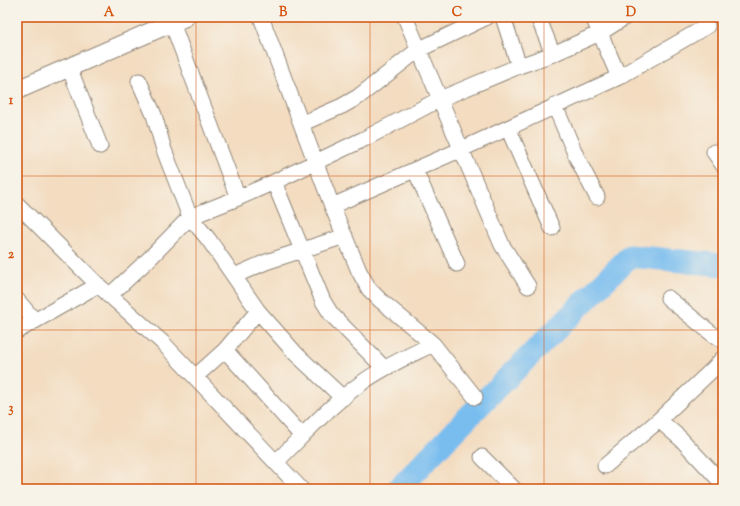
<svg xmlns="http://www.w3.org/2000/svg" width="740" height="506" font-family="'Sorts Mill Goudy',serif">
  <style>
    .lines { fill: none; stroke-linecap: round; stroke-linejoin: round }
    .river { stroke: #79bdef; stroke-width: 23 }
    .minor-casing { stroke: #8f8476; stroke-width: 17 }
    .tertiary-casing { stroke: #8f8476; stroke-width: 20 }
    .minor { stroke: #fff; stroke-width: 15 }
    .tertiary { stroke: #fff; stroke-width: 18 }
    .grid { fill: none; stroke: #d5540f; stroke-width: 1; stroke-opacity: 0.55 }
    .neatline { fill: none; stroke: #d5540f; stroke-width: 1.5 }
    .grid-label { font-size: 13px; text-anchor: middle; font-weight: bold; fill: #d5540f }
  </style>
  <rect width="100%" height="100%" fill="#f7f3e8"/>
  <filter id="ink" filterUnits="userSpaceOnUse"><feTurbulence type="fractalNoise" baseFrequency=".025" numOctaves="2"/><feDisplacementMap in="SourceGraphic" scale="8" xChannelSelector="R" yChannelSelector="G"/><feConvolveMatrix kernelMatrix="1 2 1 2 8 2 1 2 1" color-interpolation-filters="sRGB"/></filter>
  <filter id="wash" filterUnits="userSpaceOnUse"><feTurbulence type="fractalNoise" baseFrequency=".012" numOctaves="4" result="noise"/><feDisplacementMap in="SourceGraphic" scale="16" xChannelSelector="R" yChannelSelector="G"/><feGaussianBlur stdDeviation="0.9" result="paint"/><feColorMatrix in="noise" values="0 0 0 0 0 0 0 0 0 0 0 0 0 0 0 0 0 1.4 0 .05"/><feComposite in="paint" operator="in"/></filter>
  <g filter="url(#wash)">
    <rect width="100%" height="100%" fill="#f3dcc0"/>
    <g class="lines">
      <path class="river" d="M398,489L467,418L630,256L723,265"/>
    </g>
  </g>
  <g filter="url(#ink)">
    <g class="lines">
      <g class="minor-casing">
        <path id="minor" d="M261,17L332,206L359,271L369,289L380,300L433,344L475,397
          M405,17L502,245L528,286
          M503,17L519,66
          M538,17L553,54
          M172,23L238,198
          M69,67L100,146
          M619,77L707,26
          M139,81L154,115L164,150L190,217L209,240L258,311L296,354L343,398
          M555,106L577,158L597,197
          M301,124L342,106L358,97L418,50L487,17
          M508,128L552,228
          M714,152L723,165
          M415,170L457,264
          M274,182L323,301L331,314L384,368
          M17,204L98,285L162,342L301,489
          M332,206L462,149L619,77L593,17
          M234,276L266,262L345,236
          M109,296L149,259L190,217L238,198L274,182L364,139L440,99L519,66L553,54L600,33L625,17
          M668,298L711,333L723,341
          M17,300L35,321
          M17,331L98,285
          M225,350L302,436
          M196,376L225,350L258,311
          M659,420L681,439L723,484
          M482,457L514,489
          M276,462C304,435 331,404 363,382C385,366 409,356 433,344
          M605,466L659,420L713,369L723,358"/>
      </g>
      <g class="tertiary-casing">
        <path id="tertiary" d="M17,90L185,17"/>
      </g>
      <use href="#minor" class="minor"/>
      <use href="#tertiary" class="tertiary"/>
    </g>
  </g>
  <path class="grid" d="M196,17V489M370,17V489M544,17V489M17,176H723M17,330H723"/>
  <rect width="740" height="506" fill="none" stroke="#f7f3e8" stroke-width="44"/>
  <rect x="22" y="22" width="696" height="462" class="neatline"/>
  <g class="grid-label">
    <text x="109" y="16">A</text>
    <text x="283" y="16">B</text>
    <text x="457" y="16">C</text>
    <text x="631" y="16">D</text>
    <text x="11" y="104">1</text>
    <text x="11" y="258">2</text>
    <text x="11" y="412">3</text>
  </g>
</svg>
